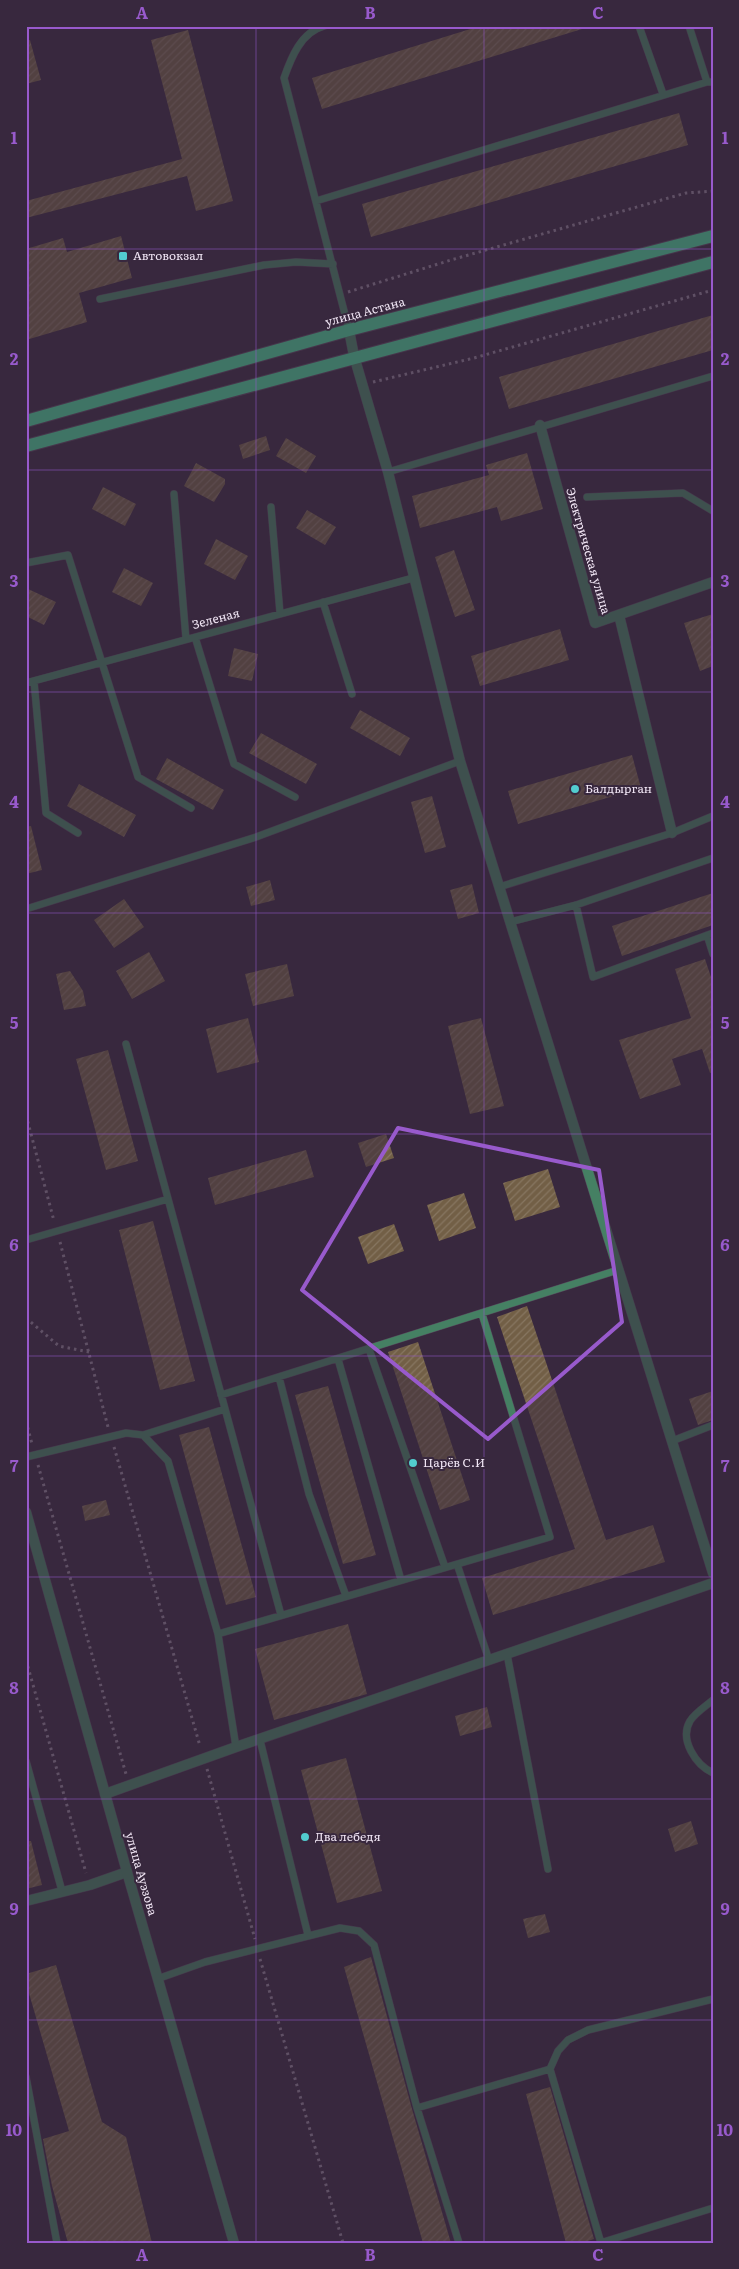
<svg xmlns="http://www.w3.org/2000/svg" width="739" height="2269" font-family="Literata,serif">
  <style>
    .building { fill: url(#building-hatch) }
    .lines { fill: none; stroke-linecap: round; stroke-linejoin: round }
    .service-casing { stroke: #56465b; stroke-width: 8 }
    .minor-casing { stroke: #56465b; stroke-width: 11 }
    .tertiary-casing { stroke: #56465b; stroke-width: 11 }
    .primary-casing { stroke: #56465b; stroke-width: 14 }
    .path { stroke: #8f8194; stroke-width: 3; stroke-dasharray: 2.5 4; stroke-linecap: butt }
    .service { stroke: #458063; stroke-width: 7 }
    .minor { stroke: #458063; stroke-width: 10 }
    .tertiary { stroke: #458063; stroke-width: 10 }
    .primary { stroke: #48d095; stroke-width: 12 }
    .marked { fill: none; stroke: #985acc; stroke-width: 4; stroke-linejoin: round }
    .grid { fill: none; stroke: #985acc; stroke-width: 1; stroke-opacity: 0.55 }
    .poi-dot { fill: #52cdcf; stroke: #38283e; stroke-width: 2 }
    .labels { text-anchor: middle; stroke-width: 4; stroke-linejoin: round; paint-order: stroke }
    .poi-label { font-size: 12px; fill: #f1e6f5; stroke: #38283e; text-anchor: start }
    .street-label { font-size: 12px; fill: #f1e6f5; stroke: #38283e }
    .neatline { fill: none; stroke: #985acc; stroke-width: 2 }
    .grid-label { font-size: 16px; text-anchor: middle; font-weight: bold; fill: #985acc }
  </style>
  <defs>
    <pattern id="building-hatch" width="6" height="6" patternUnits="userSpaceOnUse" patternTransform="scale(1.25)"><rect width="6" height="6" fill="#725f46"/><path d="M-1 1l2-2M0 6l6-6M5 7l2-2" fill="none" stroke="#877661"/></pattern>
  </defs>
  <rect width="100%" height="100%" fill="#38283e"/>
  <path class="building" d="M480,26H581L582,29L322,109L312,78Z
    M188,30L233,201L196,211L187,176L26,218V201L182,159L151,40Z
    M30,40L41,80L26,84V41Z
    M679,113L688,145L371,237L362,204Z
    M121,236L132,278L79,293L87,322L26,340V249L63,238L67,252Z
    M713,315V350L509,409L499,377Z
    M266,436L270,450L243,459L239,445Z
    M286,438L316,456L306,473L276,456Z
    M527,453L543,509L501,521L497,507L420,528L412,496L489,475L486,465Z
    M196,463L225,479V484L214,502L184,486Z
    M103,487L136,504L125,526L92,509Z
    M307,510L336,527L325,545L296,528Z
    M216,539L248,556L235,580L204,564Z
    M454,550L475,610L455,617L435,557Z
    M124,568L153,583L141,606L112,592Z
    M26,588L56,602L44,625L26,616Z
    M713,614V666L700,671L684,623Z
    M560,629L569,660L480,686L471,656Z
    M234,648L258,654L252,681L228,676Z
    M360,710L410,738L400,756L350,728Z
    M261,733L317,764L306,784L249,753Z
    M632,755L641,788L518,824L508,791Z
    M167,758L224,790L213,810L156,779Z
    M79,784L136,815L124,837L67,806Z
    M432,796L446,847L425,853L411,802Z
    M31,826L42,870L26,874V827Z
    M270,880L275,900L251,906L246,887Z
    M472,884L479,913L458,919L450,890Z
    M713,893V925L622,956L612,926Z
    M124,899L144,927L114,948L94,920Z
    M149,952L165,981L132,999L116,971Z
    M705,959L713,983V1072L710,1073L702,1049L672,1059L681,1085L640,1099L619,1040L691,1018L675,969Z
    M287,964L294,996L253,1006L245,974Z
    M70,971L83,991L86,1006L64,1010L56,974Z
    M248,1018L259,1062L217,1073L206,1029Z
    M481,1018L504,1106L470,1114L448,1026Z
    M108,1050L138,1161L106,1170L76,1059Z
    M386,1134L394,1158L366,1167L358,1143Z
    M306,1150L314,1177L215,1205L208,1178Z
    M548,1169L560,1207L515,1221L503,1183Z
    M464,1193L476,1228L439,1241L427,1205Z
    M153,1221L195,1381L160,1390L119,1230Z
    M394,1224L404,1251L368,1264L358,1237Z
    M527,1306L606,1540L653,1525L665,1562L493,1615L482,1578L575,1549L497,1317Z
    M418,1342L470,1500L440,1510L388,1352Z
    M328,1386L376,1555L343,1564L295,1395Z
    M713,1391V1420L698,1425L689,1399Z
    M209,1427L256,1597L226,1605L179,1435Z
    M106,1500L110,1515L85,1521L82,1506Z
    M348,1624L367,1694L274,1720L255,1649Z
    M487,1707L492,1727L460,1736L455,1716Z
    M346,1758L382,1891L337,1903L301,1770Z
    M691,1821L698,1844L675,1852L668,1829Z
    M26,1841H31L42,1885L26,1889Z
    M545,1914L550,1932L528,1938L523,1919Z
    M371,1957L412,2109L451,2243H423L344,1967Z
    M56,1965L102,2122L126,2137L152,2243H68L52,2186L43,2139L69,2131L26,1983V1974Z
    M550,2087L594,2239L582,2243H566L526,2094Z"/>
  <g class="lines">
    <g class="service-casing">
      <path id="service" d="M324,26C301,32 291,58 284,78L349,330
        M639,26L663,94
        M689,26L707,82H713
        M316,201L707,82
        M100,299L264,265L296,262L333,264
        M388,472L713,376
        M174,494L186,639
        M587,497L683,493L713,511
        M271,507L280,613
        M26,563L68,555L138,777L191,808
        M323,602L352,694
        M195,637L234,764L295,797
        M34,681L46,813L78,833
        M26,683L413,578
        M499,887L672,833L713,816
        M576,905L593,977L713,933
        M26,909L256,837L460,761
        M510,922L576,905L713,858
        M707,935L713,954
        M126,1044L281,1615
        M26,1240L168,1199
        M369,1349L445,1567
        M338,1359L401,1580
        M279,1377L309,1494L346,1596
        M221,1395L618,1270
        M143,1435L225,1409
        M672,1441L713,1425
        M26,1457L126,1433L143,1435L168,1461L218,1634
        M457,1564L489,1660
        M507,1654L548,1869
        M713,1700C706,1706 695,1713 690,1721C679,1740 696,1765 713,1773
        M260,1740L308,1935
        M236,1747L218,1634L550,1537L482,1314
        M26,1761L62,1891
        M157,1979L205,1962L340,1928L359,1931L374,1945L417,2108L459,2243
        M26,2077L57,2243
        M417,2108L550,2069
        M600,2243L713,2208
        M601,2243L550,2069L558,2051L568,2040L588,2030L713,1999"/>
    </g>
    <g class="minor-casing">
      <path id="minor" d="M349,330L354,356L388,472L460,761L713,1573
        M540,425L595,623L713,582
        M619,615L672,833
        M105,1794L236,1747L713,1583
        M26,1901L90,1885L127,1872"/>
    </g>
    <g class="tertiary-casing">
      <path id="tertiary" d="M26,1512L127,1872L234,2243"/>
    </g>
    <g class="primary-casing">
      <path id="primary" d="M26,421L349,330L713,236
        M26,446L713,262"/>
    </g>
    <path class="path" d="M348,292L451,260L686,193L713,191
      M373,382L474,358L713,290
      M26,1115L54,1221
      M60,1242L108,1427
      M26,1318L59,1346L89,1352
      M26,1421L32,1444
      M114,1447L200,1746
      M38,1465L126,1774
      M26,1660L86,1873
      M207,1769L255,1939
      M260,1959L343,2243"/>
    <use href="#service" class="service"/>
    <use href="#minor" class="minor"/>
    <use href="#tertiary" class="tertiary"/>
    <use href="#primary" class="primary"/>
  </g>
  <path d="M0 0H739V2269H0ZM398,1128L599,1170L622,1322L488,1439L302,1290Z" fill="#38283e" fill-opacity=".55" fill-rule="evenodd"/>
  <path class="marked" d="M398,1128L599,1170L622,1322L488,1439L302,1290Z"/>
  <path class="grid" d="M256,26V2243M484,26V2243M26,249H713M26,470H713M26,692H713M26,913H713M26,1134H713M26,1356H713M26,1577H713M26,1799H713M26,2020H713"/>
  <g class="poi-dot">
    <rect x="118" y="251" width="10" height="10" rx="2.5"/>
    <circle cx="575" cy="789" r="5"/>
    <circle cx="413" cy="1463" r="5"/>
    <circle cx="305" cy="1837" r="5"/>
  </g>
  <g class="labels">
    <g class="poi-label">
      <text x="133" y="260">Автовокзал</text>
      <text x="585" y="793">Балдырган</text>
      <text x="423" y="1467">Царёв С.И</text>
      <text x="315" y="1841">Два лебедя</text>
    </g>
    <g class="street-label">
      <text transform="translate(365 312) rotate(-15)" y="4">улица Астана</text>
      <text transform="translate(588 551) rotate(74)" y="4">Электрическая улица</text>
      <text transform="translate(216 619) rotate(-15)" y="4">Зеленая</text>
      <text transform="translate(141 1874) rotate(74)" y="4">улица Ауэзова</text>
    </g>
  </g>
  <rect width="739" height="2269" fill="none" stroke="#38283e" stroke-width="55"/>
  <rect x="28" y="28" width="684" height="2214" class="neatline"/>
  <g class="grid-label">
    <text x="142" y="19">A</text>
    <text x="370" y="19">B</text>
    <text x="598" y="19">C</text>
    <text x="14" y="144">1</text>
    <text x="725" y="144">1</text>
    <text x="14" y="365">2</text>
    <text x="725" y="365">2</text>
    <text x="14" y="587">3</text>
    <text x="725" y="587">3</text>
    <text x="14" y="808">4</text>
    <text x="725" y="808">4</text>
    <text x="14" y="1029">5</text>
    <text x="725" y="1029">5</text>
    <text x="14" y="1251">6</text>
    <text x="725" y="1251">6</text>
    <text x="14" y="1472">7</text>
    <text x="725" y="1472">7</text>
    <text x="14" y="1694">8</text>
    <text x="725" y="1694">8</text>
    <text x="14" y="1915">9</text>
    <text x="725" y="1915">9</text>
    <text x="14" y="2136">10</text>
    <text x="725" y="2136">10</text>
    <text x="142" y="2261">A</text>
    <text x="370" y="2261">B</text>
    <text x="598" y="2261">C</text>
  </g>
</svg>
